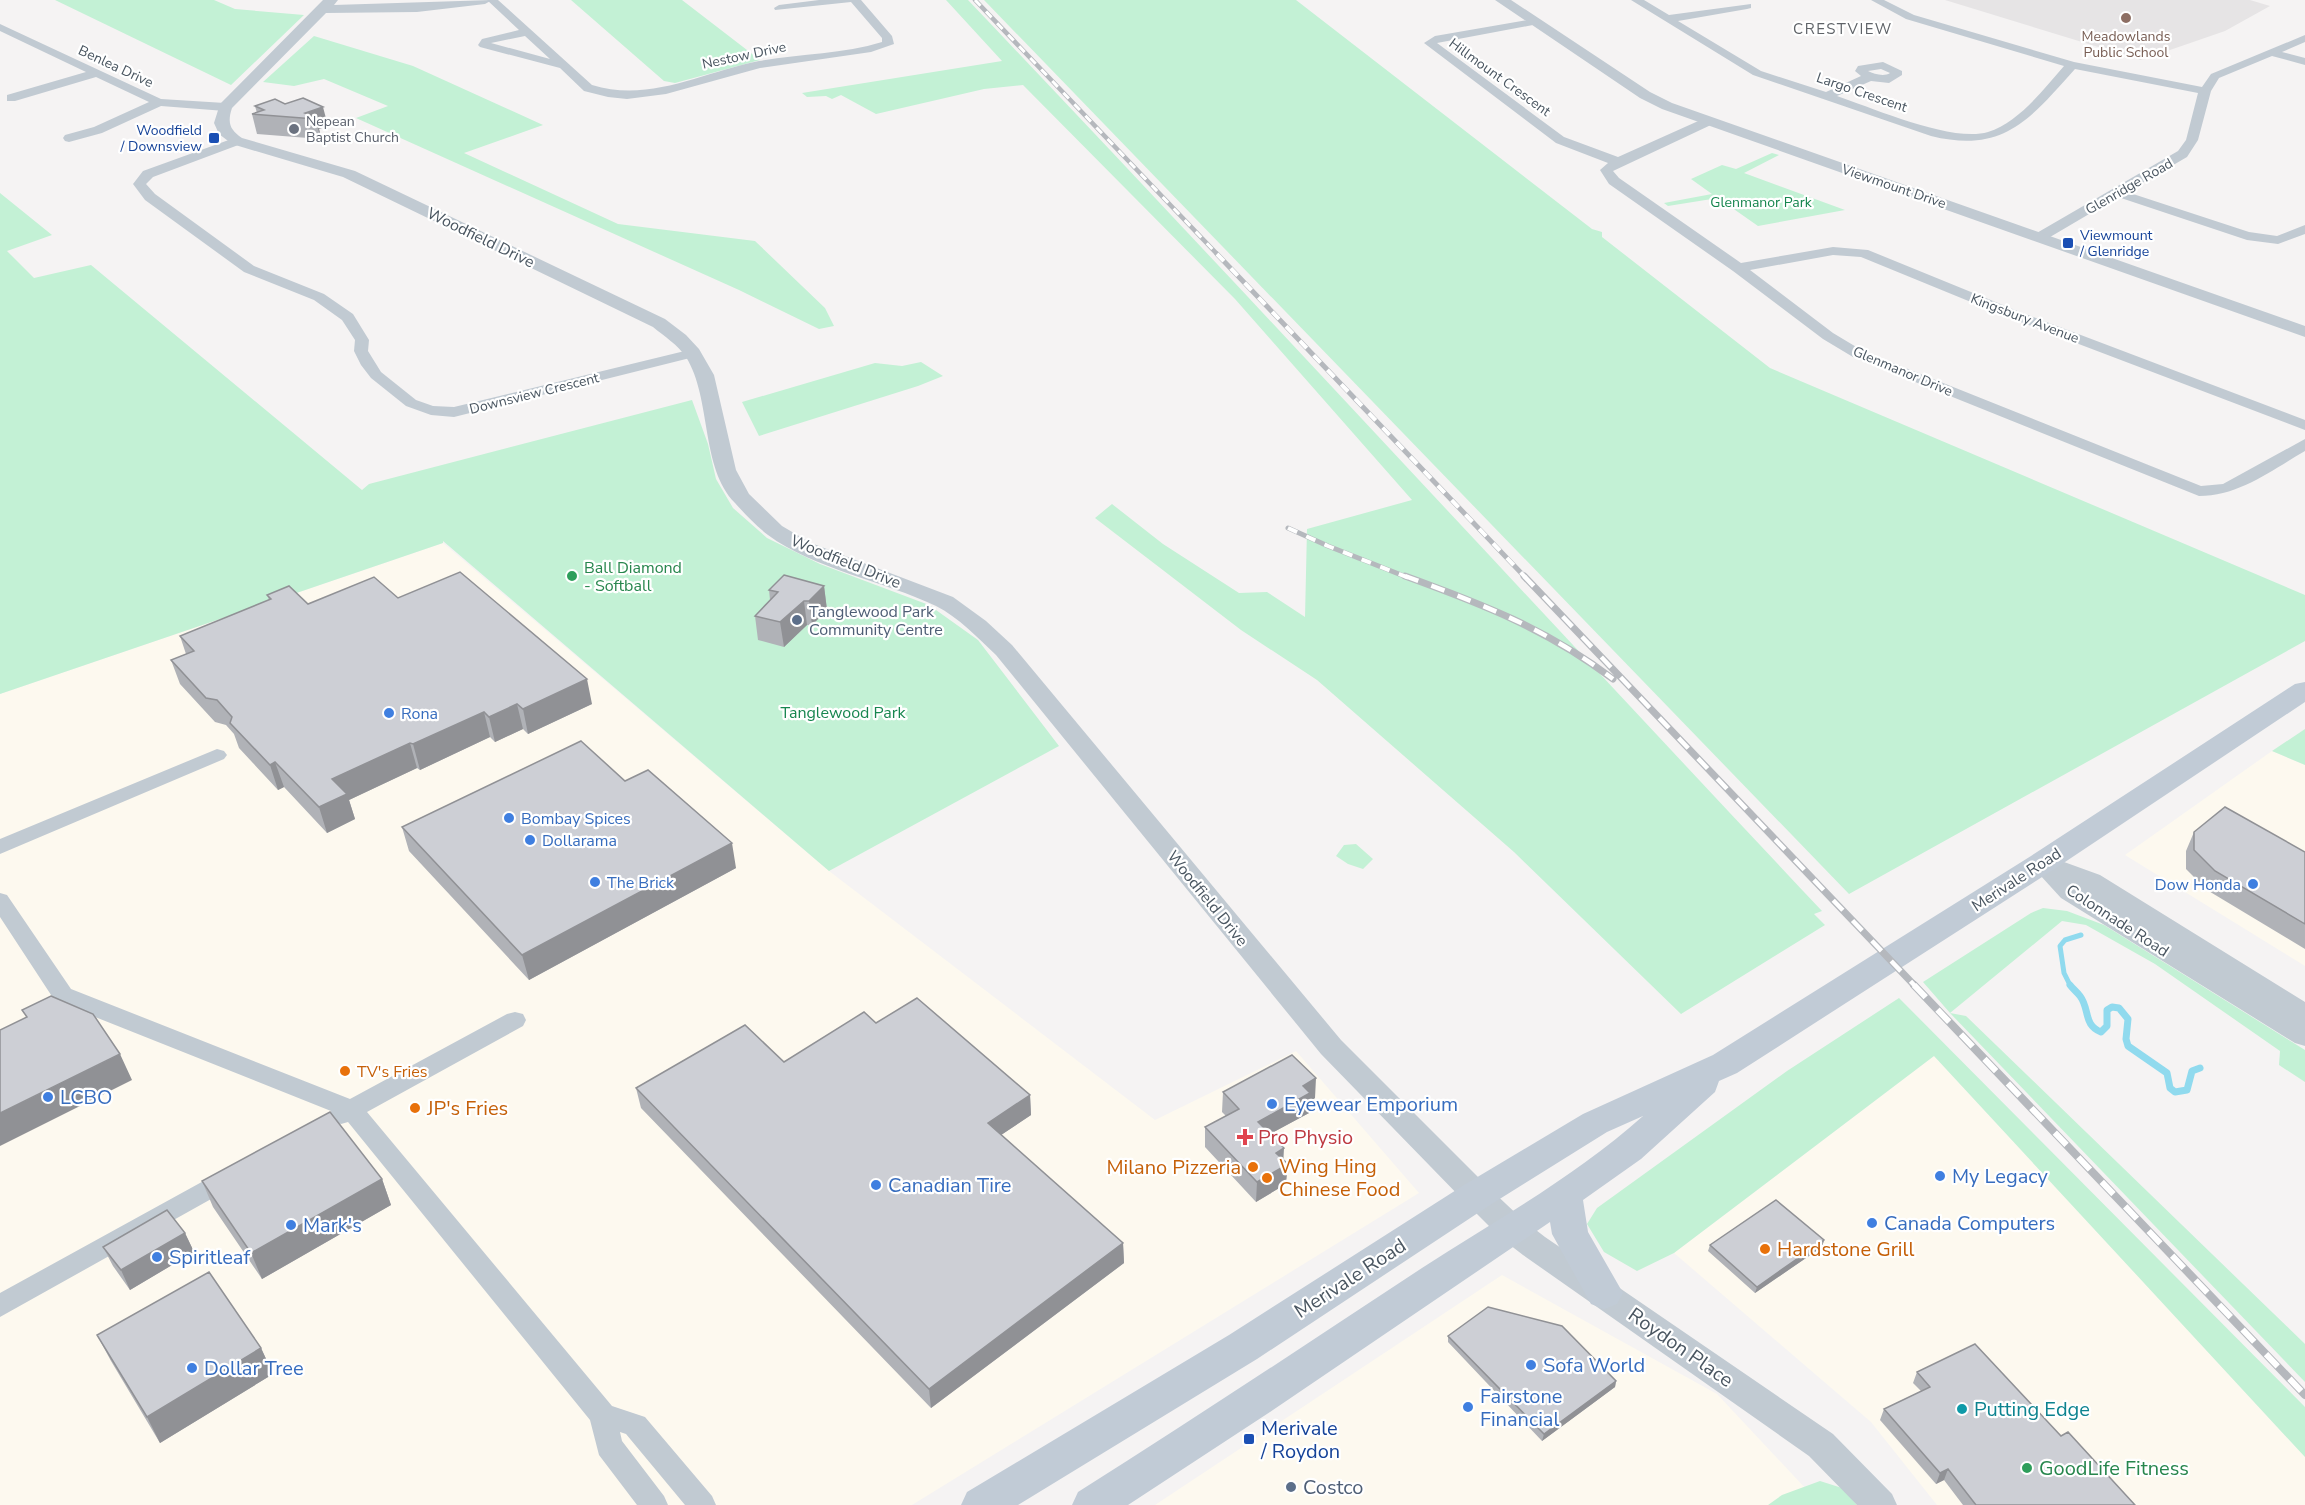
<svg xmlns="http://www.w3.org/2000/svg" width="2305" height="1505" font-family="'Nunito Sans',sans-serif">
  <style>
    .commercial { fill: #fdf9ef }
    .education { fill: #e6e4e5 }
    .green { fill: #c3f1d5 }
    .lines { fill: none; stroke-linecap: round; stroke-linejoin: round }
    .stream-far1 { stroke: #90daee; stroke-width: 5 }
    .stream { stroke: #90daee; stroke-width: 7 }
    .minor { fill: #c1cad2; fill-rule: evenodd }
    .tertiary { fill: #c1cad2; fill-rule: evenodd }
    .secondary { fill: #c1cbd6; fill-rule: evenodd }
    .rail-far3-casing { stroke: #b5b8bd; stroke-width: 4.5 }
    .rail-far2-casing { stroke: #b5b8bd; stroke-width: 5 }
    .rail-far1-casing { stroke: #b5b8bd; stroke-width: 7 }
    .rail-casing { stroke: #b5b8bd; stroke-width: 8 }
    .rail-far3 { stroke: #fff; stroke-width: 3; stroke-dasharray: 8; stroke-linecap: butt }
    .rail-far2 { stroke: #fff; stroke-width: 4; stroke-dasharray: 10; stroke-linecap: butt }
    .rail-far1 { stroke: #fff; stroke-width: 4.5; stroke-dasharray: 14; stroke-linecap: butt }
    .rail { stroke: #fff; stroke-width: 6; stroke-dasharray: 17; stroke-linecap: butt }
    .wall { fill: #b0b2b7 }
    .shaded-wall { fill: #909195 }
    .building { fill: #cdcfd5; stroke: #909195; stroke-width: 1.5 }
    .education-dot { fill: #8d6e63; stroke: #fff; stroke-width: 2 }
    .worship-dot { fill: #6b7280; stroke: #fff; stroke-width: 2 }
    .transit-dot { fill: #1a4fb4; stroke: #fff; stroke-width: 2 }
    .leisure-dot { fill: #2e9e5b; stroke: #fff; stroke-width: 2 }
    .service-dot { fill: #5c6f8a; stroke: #fff; stroke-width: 2 }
    .shop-dot { fill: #3f7fe0; stroke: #fff; stroke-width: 2 }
    .food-dot { fill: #e8710a; stroke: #fff; stroke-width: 2 }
    .health-dot { fill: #e0444e; stroke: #fff; stroke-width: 2 }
    .culture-dot { fill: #0f9aa8; stroke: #fff; stroke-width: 2 }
    .labels { text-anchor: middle; stroke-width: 4.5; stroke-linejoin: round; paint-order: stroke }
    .far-education-label { font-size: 14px; fill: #785e54; stroke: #fff }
    .far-street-label { font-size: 14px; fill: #4a5661; stroke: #fff }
    .far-worship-label { font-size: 14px; fill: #5b616d; stroke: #fff; text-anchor: start }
    .far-transit-label { font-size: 14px; fill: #164399; stroke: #fff; text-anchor: end }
    .far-park-label { font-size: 14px; fill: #17864f; stroke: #fff }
    .far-neighbourhood-label { font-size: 15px; letter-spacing: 1.5px; fill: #5f6368; stroke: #fff }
    .street-label { font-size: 16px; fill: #4a5661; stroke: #fff }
    .leisure-label { font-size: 16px; fill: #27864d; stroke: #fff; text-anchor: start }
    .service-label { font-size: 16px; fill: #4e5e75; stroke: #fff; text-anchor: start }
    .park-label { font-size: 16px; fill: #17864f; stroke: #fff }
    .shop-label { font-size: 16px; fill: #366cbe; stroke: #fff; text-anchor: start }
    .food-label { font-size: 16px; fill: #c56008; stroke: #fff; text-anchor: start }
    .near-shop-label { font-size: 20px; fill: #366cbe; stroke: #fff; text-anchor: start }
    .near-food-label { font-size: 20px; fill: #c56008; stroke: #fff; text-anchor: start }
    .near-health-label { font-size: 20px; fill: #be3a42; stroke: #fff; text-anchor: start }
    .near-street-label { font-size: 20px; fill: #4a5661; stroke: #fff }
    .near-culture-label { font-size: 20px; fill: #0d838f; stroke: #fff; text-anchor: start }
    .near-transit-label { font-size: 20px; fill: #164399; stroke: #fff; text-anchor: start }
    .near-leisure-label { font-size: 20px; fill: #27864d; stroke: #fff; text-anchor: start }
    .near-service-label { font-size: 20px; fill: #4e5e75; stroke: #fff; text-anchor: start }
  </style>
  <rect width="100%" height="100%" fill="#f5f3f3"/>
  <path class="commercial" d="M443,543L829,871L1155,1120L1296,1051L1419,1193L912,1505H0V694Z
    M2272,751L2305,765V966L2125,855Z
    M1934,1056L2305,1457V1505H1937L1871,1422L1674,1253Z
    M1502,1275L1717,1394L1821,1505H1155Z"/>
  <path class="education" d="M1945,0H2250L2270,6L2225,31L2141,60Z"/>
  <path class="green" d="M55,0H214L235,9L304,15L231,85Z
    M571,0H682L760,60L675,83L664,81Z
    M946,0H968C1255,302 1537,608 1822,911L1814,914L1825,925L1681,1014L1514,852L1317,680L1241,630L1095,518L1112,504L1163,544L1239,593L1267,592L1305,617L1307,529L1412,500L1235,299L1023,85L984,89L876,114L841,95L832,99L826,96L807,97L802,93L1002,61Z
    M984,0H1296L1592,229L1602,232V237L1770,368L2305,595V641L1849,894Z
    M314,36L413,66L543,125L464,153L618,224L755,241L825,308L834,326L819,329L739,290L356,118L388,106L324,79L294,86L263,82Z
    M1772,153L1779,155L1744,173L1845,210L1758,226L1718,198L1668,206L1664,203L1712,194L1691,179L1722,165L1736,169Z
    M0,193L52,235L7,251L34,278L91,265L362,490L369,484L692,400L708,444L716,479L733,508L767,538L820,564L929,605L978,640L1059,746L829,871L443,541V543L0,694Z
    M921,362L943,376L918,386L759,436L742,402L875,363L902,366Z
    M2305,729V765L2272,751Z
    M1356,844L1373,859L1363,869L1348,864L1336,856L1344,845Z
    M2043,908L2067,911L2104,925L2305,1050V1082L2279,1065L2280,1051L2155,964L2086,925L2062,921L1950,1013L1966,1016L2305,1344V1382L1950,1013L1923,982L2031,913Z
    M1899,998L2305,1407V1457L1934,1056L1674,1253L1637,1271L1604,1252L1587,1224L1597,1208L1787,1071Z
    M1820,1481L1842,1488L1857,1505H1768L1782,1495Z"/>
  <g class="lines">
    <path class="stream-far1" d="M2071,987L2064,973L2060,946L2065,940L2081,935"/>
    <path class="stream" d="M2070,985C2073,989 2077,992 2080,996C2090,1009 2083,1025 2101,1032L2107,1026V1010L2112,1007L2119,1008L2128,1019L2126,1039L2128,1046L2167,1073L2170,1088L2175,1092L2187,1090L2192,1071L2200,1068"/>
    <path class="minor" d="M487,0H498L592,85C650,103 703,72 759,61C799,54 843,54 882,42V38L851,2L775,10L774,8L779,5L819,0H861L892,36L894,44L871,52L760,68L666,94L627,99L608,97L584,91L560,68L480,47L478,45L482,39L519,30ZM525,36L550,59L491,43Z
      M1631,0H1644L1669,15L1751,4V8L1747,9L1678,21L1761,71L1826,92L1861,76L1855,71L1858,66L1883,62L1902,71V75L1889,83L1871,81L1837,96C1873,108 1952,143 1988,132C2019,122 2043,90 2064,66L1906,19L1871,0H1884L1914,15L2074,62L2202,87L2211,74L2305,35V42L2282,52L2305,58V65L2272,56L2219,78L2211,91L2198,140L2187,157L2127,192L2249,232L2277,236L2305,225V234L2278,244L2247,240L2118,197L2045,240H2035L2033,237L2035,234L2178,151L2186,140L2198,93L2075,69C2030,119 2004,154 1931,136L1753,75ZM1881,69L1890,73C1884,77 1874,74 1868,71Z
      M1534,19L1540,22L1538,24L1437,43L1564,137L1618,157L1705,118H1713V124L1613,171L1619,178L1741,263L1833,247L1868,250L2020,312L2305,420V430L2010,318L1861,257L1833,255L1750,270L1833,333L1863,351L2201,486L2223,484L2305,439V451C2272,470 2239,496 2199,496L1853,357L1823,339L1733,271L1609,184L1600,170L1608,163L1556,143L1424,43L1435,36Z
      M0,24L161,99L225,103L231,107L225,111L161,106L102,133L69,142L65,141L63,138L65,135L94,127L149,102L96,77L15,101H7V95L86,72L0,31Z
      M237,137L243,141L241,144L153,177L146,184L155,194L254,266L324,294L353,314L369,340L368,351L381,372L416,400L433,406L454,407L693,349L700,353L698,356L454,417L431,415L406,406L371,378L361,365L354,351L355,340L342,320L314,300L244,272L145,200L133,184L143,171Z
      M217,749L224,751L227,755L224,759L0,854V839Z
      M0,893L7,895L71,989L350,1099L507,1014L515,1012L523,1014L526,1020L523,1026L367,1112L612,1406L645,1417L712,1496L716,1505H685L626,1434L620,1432L622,1441L664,1496L668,1505H637L599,1455L590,1420L348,1122L341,1124L333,1121L329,1115L331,1111L55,1001L0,917Z
      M229,1167L238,1170L241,1177L238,1184L0,1317V1293Z"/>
    <path class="tertiary" d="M323,0H338L334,5L492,0L485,4L417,12L326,13L232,108C227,123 230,130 242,138L355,171L665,319L686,335L699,349L714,375L736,470L749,494L782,526L811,543L953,597L986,621L1012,645L1341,1040L1488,1187L1523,1220L1545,1237L1833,1434L1892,1494L1897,1505H1857L1809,1456L1523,1255L1501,1238L1466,1203L1321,1054L996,655C978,638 958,617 936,606C884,581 814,569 768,535C756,526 745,514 735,503C700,467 712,399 686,357C678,345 664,336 653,327L343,177L232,144L219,134L214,123L220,104Z
      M1495,0H1511L1650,92L1672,103L2305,326V337L1662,109L1640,98Z
      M2042,854L2100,875L2305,1002V1046L2295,1043L2061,898L2029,863L2033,857Z"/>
    <path class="secondary" d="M2305,682V702L2053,870L1737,1073L1719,1081L1715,1092L1641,1159L1583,1200L1588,1232L1623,1293L1617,1304L1604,1309L1591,1304L1552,1234L1550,1222L1270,1412L1128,1505H1072L1078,1492C1194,1419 1308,1343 1422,1268C1497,1220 1577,1175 1643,1116L1607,1132L1490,1205L1257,1359L1018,1505H961L967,1492L1229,1335L1464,1185L1583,1114L1713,1055L2031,856L2295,684Z"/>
    <g class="rail-far3-casing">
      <path id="rail-far3" d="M975,0L1218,255"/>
    </g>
    <g class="rail-far2-casing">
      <path id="rail-far2" d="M1217,254L1526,578
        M1288,528L1328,546L1409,578"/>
    </g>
    <g class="rail-far1-casing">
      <path id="rail-far1" d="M1405,576C1482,604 1547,629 1613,679
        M1524,576L1916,987"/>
    </g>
    <g class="rail-casing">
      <path id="rail" d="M1914,985L2305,1395"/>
    </g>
    <use href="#rail-far3" class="rail-far3"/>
    <use href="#rail-far2" class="rail-far2"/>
    <use href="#rail-far1" class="rail-far1"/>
    <use href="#rail" class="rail"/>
  </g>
  <path class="wall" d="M285,104L328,126L319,129L321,137V139L257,134L252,114L257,113L255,106Z
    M824,586L827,610L812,625H807L784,647L758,640L755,616L770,600L769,590Z
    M267,595L308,604L398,598L592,704L528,734L523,729L495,742L490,737L420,770L417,768L349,800L355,819L327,833L284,787L278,790L239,748L234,734L226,725L215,722L180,684L171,660L186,654L180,636L269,600Z
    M625,781L736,868L529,980L409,851L402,827Z
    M2194,832L2305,852V949L2207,890L2186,869V851Z
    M784,1062L1030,1095L1031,1115L1001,1135L1123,1243L1124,1263L931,1408L641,1108L636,1088Z
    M1223,1092L1315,1098L1310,1101L1309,1113L1270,1134L1283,1160L1286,1184L1256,1202L1205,1147V1127L1226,1116L1222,1112Z
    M382,1179L391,1205L262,1279L213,1207L202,1181Z
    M185,1233L194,1252L130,1290L113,1266L103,1247Z
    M1824,1240L1822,1247L1755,1293L1708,1251L1710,1245Z
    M97,1335L261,1348L273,1374L160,1443L111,1361Z
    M1448,1336L1616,1381L1615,1387L1542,1441L1448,1342Z
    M1917,1372L2061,1436L2135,1505H1963L1944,1480L1936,1484L1880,1420L1884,1409L1921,1391L1913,1383Z"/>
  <path class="shaded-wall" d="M323,107L328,126L319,129L321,137V139L315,119L305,113Z
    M824,586L827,610L812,625L809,601Z
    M804,601L807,625L784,647L780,622Z
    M587,679L592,704L528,734L523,709Z
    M517,704L523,729L495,742L489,717Z
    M484,712L490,737L420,770L413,744Z
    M410,743L417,768L349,800L355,819L327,833L319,807L332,779Z
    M275,762L284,787L278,790L270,765Z
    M732,843L736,868L529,980L522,955Z
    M120,1054L132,1080L0,1146V1113Z
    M1316,1078L1315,1098L1310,1101L1309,1113L1257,1141L1258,1122L1303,1086Z
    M1030,1095L1031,1115L989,1143L988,1123Z
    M1284,1148L1283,1167L1288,1164L1286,1184L1256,1202L1257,1182L1276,1153Z
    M382,1179L391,1205L262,1279L251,1253Z
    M185,1233L194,1252L130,1290L121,1270Z
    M1824,1240L1822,1247L1755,1293L1757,1287Z
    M1123,1243L1124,1263L931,1408L929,1389Z
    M261,1348L273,1374L160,1443L147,1417Z
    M1616,1381L1615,1387L1542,1441L1544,1434Z
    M1948,1469L1944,1480L1936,1484L1940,1473Z"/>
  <path class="building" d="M303,98L323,107L305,113L316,118L315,119L252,114L264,110L255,106L275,99L285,104Z
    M460,572L587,679L523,709L517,704L489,717L484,712L413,744L410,743L332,779L347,794L319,807L275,762L270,765L230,723L232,717L217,700L206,698L171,660L194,651L180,636L271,599L267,595L289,586L308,604L374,577L398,598Z
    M784,575L824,586L809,601H804L780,622L755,616L778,592L769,590Z
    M581,741L625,781L648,770L732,843L522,955L402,827Z
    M2225,807L2305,852V924L2215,871L2194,850V832Z
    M51,996L93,1014L120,1054L0,1113V1030L27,1017L22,1010Z
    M917,998L1030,1095L988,1123L1123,1243L929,1389L636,1088L745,1025L784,1062L864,1012L876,1023Z
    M1292,1055L1316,1078L1303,1086L1310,1093L1258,1122L1284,1148L1276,1153L1288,1164L1257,1182L1205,1127L1239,1109L1223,1092Z
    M330,1112L382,1179L251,1253L202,1181Z
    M1776,1200L1824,1240L1757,1287L1710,1245Z
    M167,1210L185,1233L121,1270L103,1247Z
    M209,1272L261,1348L147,1417L97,1335Z
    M1488,1307L1562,1326L1616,1381L1544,1434L1448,1336Z
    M1975,1344L2061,1436L2068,1432L2135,1505H1976L1948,1469L1940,1473L1884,1409L1930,1387L1917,1372Z"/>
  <circle class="education-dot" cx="2126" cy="18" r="6"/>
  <circle class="worship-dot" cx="294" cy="129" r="6"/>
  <g class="transit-dot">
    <rect x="208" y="132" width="12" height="12" rx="3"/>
    <rect x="2062" y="237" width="12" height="12" rx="3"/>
    <rect x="1243" y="1433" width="12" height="12" rx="3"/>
  </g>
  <g class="leisure-dot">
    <circle cx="572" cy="576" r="6"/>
    <circle cx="2027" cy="1468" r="6"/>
  </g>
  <g class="service-dot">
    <circle cx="797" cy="620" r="6"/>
    <circle cx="1291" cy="1487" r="6"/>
  </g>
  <g class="shop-dot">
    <circle cx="389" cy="713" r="6"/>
    <circle cx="509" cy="818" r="6"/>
    <circle cx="530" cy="840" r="6"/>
    <circle cx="595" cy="882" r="6"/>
    <circle cx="2253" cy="884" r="6"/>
    <circle cx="48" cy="1097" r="6"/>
    <circle cx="1272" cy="1104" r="6"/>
    <circle cx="1940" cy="1176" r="6"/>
    <circle cx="876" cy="1185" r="6"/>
    <circle cx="1872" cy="1223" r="6"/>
    <circle cx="291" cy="1225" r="6"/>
    <circle cx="157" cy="1257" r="6"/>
    <circle cx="1531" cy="1365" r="6"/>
    <circle cx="192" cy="1368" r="6"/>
    <circle cx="1468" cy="1407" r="6"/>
  </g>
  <g class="food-dot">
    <circle cx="345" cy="1071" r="6"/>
    <circle cx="415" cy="1108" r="6"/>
    <circle cx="1253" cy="1167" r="6"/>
    <circle cx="1267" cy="1178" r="6"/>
    <circle cx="1765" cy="1249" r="6"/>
  </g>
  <path class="health-dot" d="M1242 1128h6v6h6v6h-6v6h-6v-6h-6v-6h6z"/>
  <circle class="culture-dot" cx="1962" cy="1409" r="6"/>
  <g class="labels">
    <g class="far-education-label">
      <text x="2126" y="41">Meadowlands<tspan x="2126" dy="16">Public School</tspan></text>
    </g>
    <g class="far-street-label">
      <text transform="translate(744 55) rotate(-12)" y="5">Nestow Drive</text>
      <text transform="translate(116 66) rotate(25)" y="5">Benlea Drive</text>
      <text transform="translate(1500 77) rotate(36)" y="5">Hillmount Crescent</text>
      <text transform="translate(1862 92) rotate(19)" y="5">Largo Crescent</text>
      <text transform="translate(1894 186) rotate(19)" y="5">Viewmount Drive</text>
      <text transform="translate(2129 186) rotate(-30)" y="5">Glenridge Road</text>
      <text transform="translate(2025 318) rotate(21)" y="5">Kingsbury Avenue</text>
      <text transform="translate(1903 371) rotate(23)" y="5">Glenmanor Drive</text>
      <text transform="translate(534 393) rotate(-14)" y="5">Downsview Crescent</text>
    </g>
    <g class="far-worship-label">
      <text x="306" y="126">Nepean<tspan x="306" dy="16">Baptist Church</tspan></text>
    </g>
    <g class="far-transit-label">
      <text x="202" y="135">Woodfield<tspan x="202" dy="16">/ Downsview</tspan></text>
      <text x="2080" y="240" text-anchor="start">Viewmount<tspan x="2080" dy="16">/ Glenridge</tspan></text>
    </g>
    <g class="far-park-label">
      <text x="1761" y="207">Glenmanor Park</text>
    </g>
    <g class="far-neighbourhood-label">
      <text x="1843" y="34">CRESTVIEW</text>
    </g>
    <g class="street-label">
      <text transform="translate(481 237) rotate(26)" y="6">Woodfield Drive</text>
      <text transform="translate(846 561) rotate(22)" y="6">Woodfield Drive</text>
      <text transform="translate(2016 879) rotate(-33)" y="6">Merivale Road</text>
      <text transform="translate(1208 898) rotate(51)" y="6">Woodfield Drive</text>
      <text transform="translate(2118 920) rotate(33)" y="6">Colonnade Road</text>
    </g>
    <g class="leisure-label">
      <text x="584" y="573">Ball Diamond<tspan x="584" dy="18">- Softball</tspan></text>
    </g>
    <g class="service-label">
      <text x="809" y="617">Tanglewood Park<tspan x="809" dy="18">Community Centre</tspan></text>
    </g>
    <g class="park-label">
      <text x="843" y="718">Tanglewood Park</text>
    </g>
    <g class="shop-label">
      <text x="401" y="719">Rona</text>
      <text x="521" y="824">Bombay Spices</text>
      <text x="542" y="846">Dollarama</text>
      <text x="607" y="888">The Brick</text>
      <text x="2241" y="890" text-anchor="end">Dow Honda</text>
    </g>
    <g class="food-label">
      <text x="357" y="1077">TV's Fries</text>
    </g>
    <g class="near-shop-label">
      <text x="60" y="1104">LCBO</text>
      <text x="1284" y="1111">Eyewear Emporium</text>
      <text x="1952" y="1183">My Legacy</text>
      <text x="888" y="1192">Canadian Tire</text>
      <text x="1884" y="1230">Canada Computers</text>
      <text x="303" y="1232">Mark's</text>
      <text x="169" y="1264">Spiritleaf</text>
      <text x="1543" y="1372">Sofa World</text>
      <text x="204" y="1375">Dollar Tree</text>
      <text x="1480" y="1403">Fairstone<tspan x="1480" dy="23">Financial</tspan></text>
    </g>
    <g class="near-food-label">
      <text x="427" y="1115">JP's Fries</text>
      <text x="1279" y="1173">Wing Hing<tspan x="1279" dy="23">Chinese Food</tspan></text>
      <text x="1241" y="1174" text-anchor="end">Milano Pizzeria</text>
      <text x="1777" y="1256">Hardstone Grill</text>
    </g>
    <g class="near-health-label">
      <text x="1258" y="1144">Pro Physio</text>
    </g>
    <g class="near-street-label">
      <text transform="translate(1350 1278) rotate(-33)" y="7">Merivale Road</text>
      <text transform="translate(1681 1347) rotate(35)" y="7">Roydon Place</text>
    </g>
    <g class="near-culture-label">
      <text x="1974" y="1416">Putting Edge</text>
    </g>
    <g class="near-transit-label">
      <text x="1261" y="1435">Merivale<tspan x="1261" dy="23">/ Roydon</tspan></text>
    </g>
    <g class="near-leisure-label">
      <text x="2039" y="1475">GoodLife Fitness</text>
    </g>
    <g class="near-service-label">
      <text x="1303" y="1494">Costco</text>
    </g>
  </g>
</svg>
